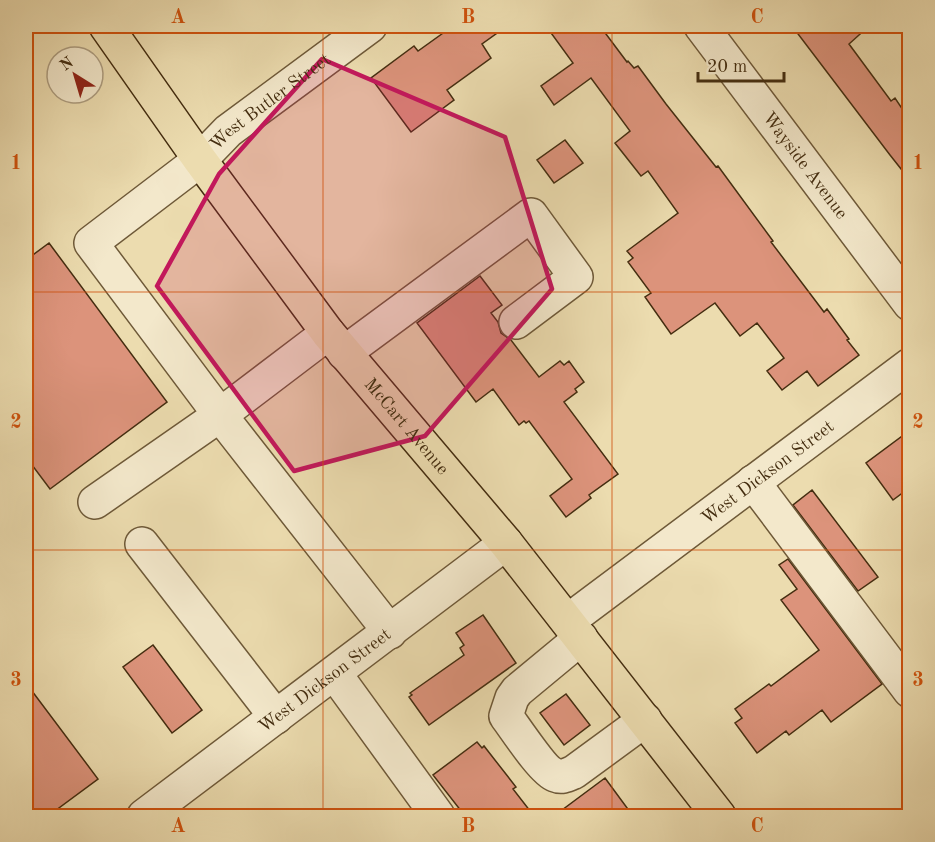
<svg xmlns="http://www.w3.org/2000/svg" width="935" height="842" font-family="'Old Standard TT',serif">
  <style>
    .building { fill: #dc937b; stroke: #442d10; stroke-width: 1.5 }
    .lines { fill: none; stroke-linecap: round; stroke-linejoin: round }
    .minor-casing { stroke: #6e5938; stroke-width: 36 }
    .major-casing { stroke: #442d10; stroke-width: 36 }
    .minor { stroke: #f3e8cb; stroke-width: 33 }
    .major { stroke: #ecdcaf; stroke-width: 33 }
    .marked { fill: #c2185b; fill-opacity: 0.2; stroke: #c2185b; stroke-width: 4.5; stroke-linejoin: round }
    .grid { fill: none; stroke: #cf520d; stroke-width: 1.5; stroke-opacity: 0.55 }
    .labels { text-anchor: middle; stroke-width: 5; stroke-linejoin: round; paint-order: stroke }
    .street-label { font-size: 18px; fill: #442d10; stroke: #f3e8cb }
    .neatline { fill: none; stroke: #cf520d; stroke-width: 2 }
    .grid-label { font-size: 20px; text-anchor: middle; font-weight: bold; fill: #cf520d }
  </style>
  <rect width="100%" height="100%" fill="#ecdcaf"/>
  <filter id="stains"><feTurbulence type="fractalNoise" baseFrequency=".00333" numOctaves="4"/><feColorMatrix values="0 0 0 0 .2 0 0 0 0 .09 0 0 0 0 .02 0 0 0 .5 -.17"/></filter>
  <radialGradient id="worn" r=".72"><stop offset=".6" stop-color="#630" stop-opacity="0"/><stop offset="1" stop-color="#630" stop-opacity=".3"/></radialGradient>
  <path class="building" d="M453,26H507L482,44L491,58L447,90L454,100L411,132L371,78L414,46L418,51Z
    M546,26H600L627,62L628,61L634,68L638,66L666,104L716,167L718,166L773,241L771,242L824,312L827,309L849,339L847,340L859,355L818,386L807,371L782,390L767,371L784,358L757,323L740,336L715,303L671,334L645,297L651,293L628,262L633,258L627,251L678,213L648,171L641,176L615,143L630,131L591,78L554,105L541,86L573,63Z
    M792,26H869L849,44L891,101L895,98L909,119V179L890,155Z
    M565,140L583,163L554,183L537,160Z
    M49,243L167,402L50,489L26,457V260Z
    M480,276L502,305L491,313L498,322L501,333L511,340L539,377L560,361L564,365L569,361L584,382L575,389L577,392L564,402L618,474L589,495L591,498L566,517L550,496L572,479L529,421L526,423L524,421L519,425L493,389L476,402L417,323Z
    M909,431V488L893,500L866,463Z
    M812,490L878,577L858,591L793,505Z
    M788,559L882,684L831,722L822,710L789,735L786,731L757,753L735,723L742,718L735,709L769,684L771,686L819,650L781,600L797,589L779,565Z
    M483,615L516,663L429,725L409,697L412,695L410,693L464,655L460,648L464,645L456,633Z
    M153,645L202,710L172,733L123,667Z
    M26,683L98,779L48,816H26Z
    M566,694L590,725L564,745L540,713Z
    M477,742L482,748L484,746L516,787L513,789L534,816H465L433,775Z
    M605,778L633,816H554Z"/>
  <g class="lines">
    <g class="minor-casing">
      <g id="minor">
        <path id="s1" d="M701,26L910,304"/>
        <path d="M328,333L220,415L390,632"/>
        <path d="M344,353L531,215L576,277L516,322"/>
        <path d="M753,482L910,691"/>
        <path id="s2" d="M95,502L220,415L91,243L200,160L228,131L370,26"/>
        <path d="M142,544L276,717"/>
        <path id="s3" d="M568,621L910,365"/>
        <path d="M581,638L517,691L512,698L506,716C515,728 543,771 555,775C562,778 567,775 574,772L645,720"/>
        <path d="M335,674L438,816"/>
        <path id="s4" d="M144,816L506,543"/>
      </g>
    </g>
    <g class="major-casing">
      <g id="major">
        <path id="s5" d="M106,26L200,160L328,333L506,543L719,816"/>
      </g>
    </g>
    <use href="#minor" class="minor"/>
    <use href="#major" class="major"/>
  </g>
  <path class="marked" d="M322,59L505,137L552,289L425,436L294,471L157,286L219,174Z"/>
  <path class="grid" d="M323,26V816M612,26V816M26,292H910M26,550H910"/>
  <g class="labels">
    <g class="street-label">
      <text dy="6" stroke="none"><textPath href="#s2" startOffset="596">West Butler Street</textPath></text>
      <text dy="6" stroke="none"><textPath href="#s1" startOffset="174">Wayside Avenue</textPath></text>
      <text dy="6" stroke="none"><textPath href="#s5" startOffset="501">McCart Avenue</textPath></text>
      <text dy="6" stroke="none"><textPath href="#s3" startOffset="249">West Dickson Street</textPath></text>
      <text dy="6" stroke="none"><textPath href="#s4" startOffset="226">West Dickson Street</textPath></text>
    </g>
  </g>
  <rect width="935" height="842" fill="none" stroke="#ecdcaf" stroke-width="66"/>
  <g transform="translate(75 75) rotate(323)"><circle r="28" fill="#f3e8cb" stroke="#ad9d80" stroke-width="1.5"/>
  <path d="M0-4.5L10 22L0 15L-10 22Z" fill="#8f2418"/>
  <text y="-9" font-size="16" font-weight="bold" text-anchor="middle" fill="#442d10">N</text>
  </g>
  <path d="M698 72v9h86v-9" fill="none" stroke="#442d10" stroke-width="3"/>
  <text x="707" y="72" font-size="18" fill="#442d10" stroke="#f3e8cb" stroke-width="4.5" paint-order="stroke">20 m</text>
  <rect x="33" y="33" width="869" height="776" class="neatline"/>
  <g class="grid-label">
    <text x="178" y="23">A</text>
    <text x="468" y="23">B</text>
    <text x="757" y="23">C</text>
    <text x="16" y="169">1</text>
    <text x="918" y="169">1</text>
    <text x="16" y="428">2</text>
    <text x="918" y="428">2</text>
    <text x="16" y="686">3</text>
    <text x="918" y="686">3</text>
    <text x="178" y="832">A</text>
    <text x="468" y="832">B</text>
    <text x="757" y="832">C</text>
  </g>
  <rect width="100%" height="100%" filter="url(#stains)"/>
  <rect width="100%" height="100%" fill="url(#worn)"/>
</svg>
